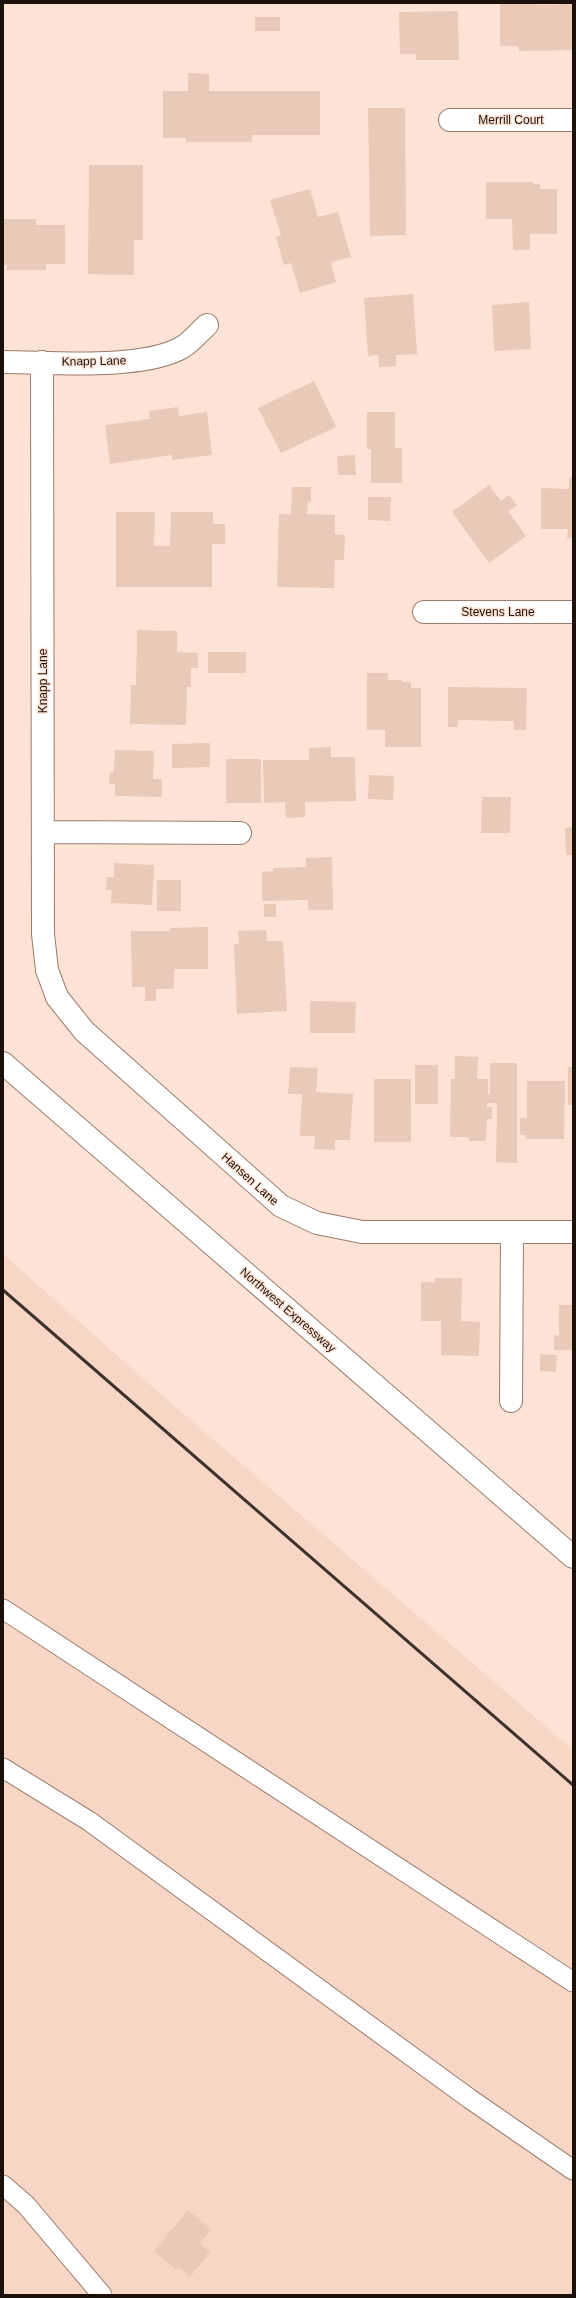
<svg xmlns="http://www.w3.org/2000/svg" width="576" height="2298" font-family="Helvetica,sans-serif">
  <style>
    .built { fill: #f7d6c5 }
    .building { fill: #e9c9b8 }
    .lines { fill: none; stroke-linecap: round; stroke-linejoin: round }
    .service-casing { stroke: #997b6b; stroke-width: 21 }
    .minor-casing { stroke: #997b6b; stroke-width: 24 }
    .tertiary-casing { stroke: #997b6b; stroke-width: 24 }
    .secondary-casing { stroke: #997b6b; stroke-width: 24 }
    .service { stroke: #fff; stroke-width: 19 }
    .minor { stroke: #fff; stroke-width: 22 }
    .tertiary { stroke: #fff; stroke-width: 22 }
    .secondary { stroke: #fff; stroke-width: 22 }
    .rail { stroke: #3f322a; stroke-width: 3 }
    .labels { text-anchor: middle; stroke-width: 3; stroke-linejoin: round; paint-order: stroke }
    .street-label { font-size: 12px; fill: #1b100a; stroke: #fde3d5 }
  </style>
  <rect width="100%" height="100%" fill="#fde3d5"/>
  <path class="built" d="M3,1254L156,1390L573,1750V2295H3Z"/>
  <path class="building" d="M500,3H537V5L573,4V50L519,51L518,46H500Z
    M458,11L459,60H416V54H400L399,12Z
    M255,17H280V31H255Z
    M188,73L209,74V91H320V135H252V142H186V138H163V91H188Z
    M368,108H405L406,235L370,236Z
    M89,165H143V240H134V275L88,274Z
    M486,182H533V184H540V189H557V234H530V250H513L512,219H486Z
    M310,189L318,217L338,212L351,257L331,262L336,282L300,293L291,263L284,265L276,237L281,235L270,200Z
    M3,219H36V225H65V264H46V270H7V265H3Z
    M413,294L417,354L396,355V366L379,367L378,355L368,356L364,298Z
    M529,302L531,349L494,351L492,305Z
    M314,381L336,427L281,453L258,408Z
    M178,407L179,416L207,412L212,455L172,460V455L110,464L105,425L150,419L149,411Z
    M367,412H395V448H402V483H371V449H367Z
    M355,455L356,475H338L337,456Z
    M569,478H573V538H567L568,529H541V488L569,489Z
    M489,485L501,501L509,495L517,505L508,511L526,536L489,563L452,512Z
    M292,487H311V502H308L307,514L335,515V534L345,535L344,560H335L334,588L277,587L279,514H291Z
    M368,497H391L390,521L368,520Z
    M116,512H155L154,546H170L171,512H213V524H225V544H212V587H116Z
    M137,630L177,631V652L198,653V668H191V687H187L186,725L130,724L131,685H136Z
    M208,652H246V673H208Z
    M367,673H388V680H402V682H411V688H421V747H385V730H367Z
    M448,687L527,688L526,730H514V721L458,720V727H448Z
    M210,743V767L172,768V744Z
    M331,747V757H355L356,801L305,802V817L286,818L285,802L264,803L263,760H309V748Z
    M115,750L154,751L153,779H162V797L115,796V784H109L110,772H114Z
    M226,759H261V803H226Z
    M369,775L394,776L393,800L368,799Z
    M482,797H511L510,833H481Z
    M573,827V855H566L565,828Z
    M332,857L333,910H308V900L262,901V872L273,871V868L306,867V858Z
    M114,863L154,865L152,905L111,903L112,890H106L107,877H114Z
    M157,880H181V911H157Z
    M264,904H276V917H264Z
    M208,927V969H174V989H156V1001H145V987H132L131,931H170V928Z
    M266,930L267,941H283L287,1011L237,1014L234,944H239L238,931Z
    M310,1001L356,1002L355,1033H310Z
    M455,1056L478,1057L477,1079H488V1094H490V1063H517V1163L496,1162L497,1103H487V1107H492V1119H487L486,1141H469V1137H450L451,1079H455Z
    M415,1065H438V1104H415Z
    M290,1067L318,1068L316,1092L353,1094L350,1140H335V1150L314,1149L315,1136H300L302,1094H288Z
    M568,1067H573V1105H568Z
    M374,1079H411V1142H374Z
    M527,1081H565L564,1139H526V1135H520V1118H527Z
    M435,1278H462L461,1321L480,1322L479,1356L441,1355V1321H421V1282H435Z
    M559,1305H573V1350H554V1335L559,1336Z
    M540,1354L557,1355L556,1372L540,1371Z
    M188,2210L211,2229L200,2243L210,2252L190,2277L179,2267L177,2270L154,2251Z"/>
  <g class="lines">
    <g class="service-casing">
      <path id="service" d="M3,1609L573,1982
        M3,1768L89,1821L470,2099L573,2170
        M3,2185L26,2205L102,2295"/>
    </g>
    <g class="minor-casing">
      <path id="minor" d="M450,120H573
        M3,362C51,362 137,370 179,349C189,345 199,332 207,325
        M42,362L43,934L47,970L57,997
        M424,612H573
        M43,832L240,833
        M511,1401L512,1232"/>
    </g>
    <g class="tertiary-casing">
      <path id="tertiary" d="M57,997L84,1031L281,1206L317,1223L362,1232H573"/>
    </g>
    <g class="secondary-casing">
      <path id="secondary" d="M3,1063L573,1557"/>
    </g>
    <use href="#service" class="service"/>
    <use href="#minor" class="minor"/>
    <use href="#tertiary" class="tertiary"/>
    <use href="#secondary" class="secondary"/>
    <path class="rail" d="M3,1290L573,1785"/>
  </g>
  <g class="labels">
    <g class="street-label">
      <text x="511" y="124">Merrill Court</text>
      <text transform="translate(94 361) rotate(-1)" y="4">Knapp Lane</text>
      <text x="498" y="616">Stevens Lane</text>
      <text transform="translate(43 681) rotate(-90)" y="4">Knapp Lane</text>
      <text transform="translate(250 1179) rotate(42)" y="4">Hansen Lane</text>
      <text transform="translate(288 1310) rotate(41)" y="4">Northwest Expressway</text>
    </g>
  </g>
  <rect width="576" height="2298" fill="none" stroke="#1b100a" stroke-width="8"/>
</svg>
